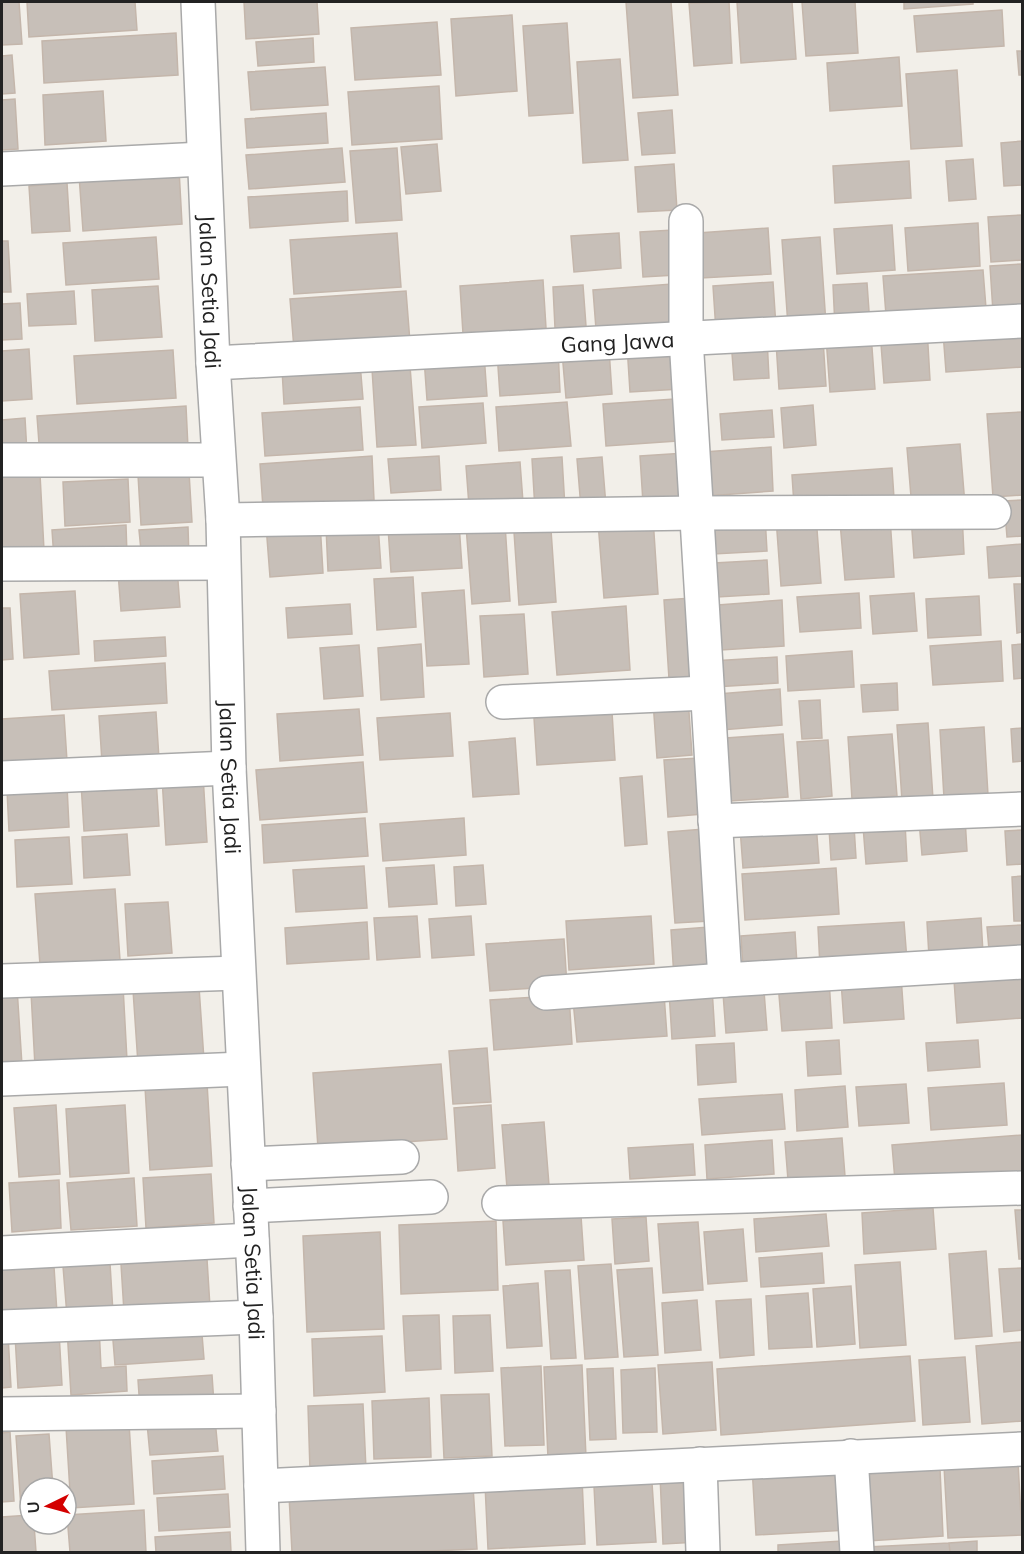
<svg xmlns="http://www.w3.org/2000/svg" width="1024" height="1554" font-family="Mulish,sans-serif">
  <style>
    .building { fill: #c7bfb8; stroke: #c4b6ab; stroke-width: 1.5 }
    .lines { fill: none; stroke-linecap: round; stroke-linejoin: round }
    .minor-casing { stroke: #a9a9a9; stroke-width: 36 }
    .minor { stroke: #fff; stroke-width: 33 }
    .labels { text-anchor: middle; stroke-width: 4.5; stroke-linejoin: round; paint-order: stroke }
    .street-label { font-size: 22px; fill: #222; stroke: #fff }
  </style>
  <rect width="100%" height="100%" fill="#f2efe9"/>
  <path class="building" d="M2,2H19L22,44L2,45Z
    M27,2H135L137,30L29,37Z
    M244,2H317L319,34L246,39Z
    M626,2H671L678,95L633,98Z
    M729,2L732,63L694,66L689,3Z
    M737,2H792L796,59L741,63Z
    M802,2H855L858,53L806,56Z
    M904,2H973V4L904,9Z
    M1002,10L1004,46L917,52L914,16Z
    M512,15L517,91L456,96L451,19Z
    M437,22L441,75L355,80L351,28Z
    M567,23L573,113L529,116L523,26Z
    M176,33L178,75L44,83L42,41Z
    M313,38L314,62L258,66L256,42Z
    M1017,51H1022V75H1019Z
    M12,55L15,93L2,94V56Z
    M899,57L902,106L830,111L827,63Z
    M620,59L628,160L583,163L577,62Z
    M325,67L328,105L251,110L248,72Z
    M957,70L962,146L911,149L906,74Z
    M439,86L442,139L352,145L348,92Z
    M103,91L106,141L45,145L43,95Z
    M15,99L18,149L2,150V100Z
    M672,110L675,153L642,155L638,113Z
    M326,113L328,143L247,148L245,119Z
    M1022,141V185L1004,186L1001,143Z
    M437,144L441,191L406,194L401,147Z
    M342,148L345,182L249,189L246,155Z
    M397,148L402,220L356,223L350,151Z
    M973,159L976,199L949,201L946,161Z
    M909,161L911,198L835,203L833,166Z
    M674,164L677,210L638,212L635,167Z
    M179,169L182,224L83,231L79,175Z
    M67,183L70,231L32,233L29,186Z
    M347,191L348,221L250,228L248,197Z
    M1022,215V260L991,262L988,217Z
    M978,223L980,266L908,271L905,228Z
    M892,225L895,270L837,274L834,229Z
    M768,228L771,274L701,278L698,233Z
    M673,230L676,275L643,277L640,232Z
    M397,233L401,287L294,294L290,240Z
    M619,233L621,268L574,272L571,236Z
    M156,237L159,279L66,285L63,243Z
    M820,237L826,324L788,326L782,240Z
    M2,241H8L11,292H2Z
    M1021,264L1022,310L993,312L990,266Z
    M983,270L986,308L886,315L883,276Z
    M543,280L546,328L463,334L460,286Z
    M773,282L776,327L716,331L713,286Z
    M867,283L870,325L835,327L833,285Z
    M672,284L675,324L596,329L593,290Z
    M583,285L586,326L555,328L553,287Z
    M158,286L162,337L95,341L92,290Z
    M74,291L76,324L29,326L27,294Z
    M406,291L410,342L294,349L290,299Z
    M20,303L22,339L2,340V304Z
    M1022,327V367L946,372L943,332Z
    M927,328L930,380L884,383L880,331Z
    M871,334L875,389L830,392L826,337Z
    M767,338L769,378L734,380L731,340Z
    M823,339L826,386L779,389L776,342Z
    M677,342L681,389L630,392L627,345Z
    M558,348L560,392L500,396L497,352Z
    M29,349L32,399L2,401V351Z
    M609,349L612,394L566,398L562,352Z
    M173,350L176,398L77,404L74,356Z
    M484,354L487,396L427,400L424,358Z
    M360,363L363,399L284,404L282,369Z
    M410,366L416,445L377,447L372,369Z
    M674,399L677,441L606,446L603,404Z
    M567,402L571,446L499,451L496,407Z
    M483,403L486,443L422,448L419,407Z
    M813,405L816,445L784,448L781,408Z
    M186,406L188,448L40,457L37,416Z
    M360,407L363,450L265,456L262,413Z
    M772,410L774,437L722,440L720,414Z
    M1022,412V495L993,497L987,414Z
    M25,418L27,453L2,455V420Z
    M960,444L965,505L912,509L907,448Z
    M771,447L773,491L707,496L704,452Z
    M685,453L688,500L643,503L640,456Z
    M372,456L374,500L263,508L260,464Z
    M439,456L441,490L391,493L388,459Z
    M562,457L565,508L535,510L532,459Z
    M602,457L606,506L581,508L577,459Z
    M520,462L523,502L469,506L466,466Z
    M892,468L894,498L794,505L792,475Z
    M189,472L192,522L141,525L138,475Z
    M40,474L44,550L2,553V477Z
    M128,479L130,522L65,526L63,482Z
    M1022,500V536L1007,537L1004,501Z
    M962,514L964,554L914,558L911,517Z
    M765,516L767,551L713,554L710,520Z
    M816,516L821,583L781,586L776,518Z
    M653,518L658,594L604,598L598,522Z
    M890,518L894,577L845,580L840,522Z
    M320,522L323,573L270,577L266,525Z
    M459,523L462,568L391,572L388,527Z
    M378,524L381,568L328,571L326,527Z
    M505,524L510,601L472,604L466,526Z
    M126,525L127,555L54,559L52,530Z
    M188,527L189,558L142,561L139,530Z
    M551,530L556,602L519,605L514,532Z
    M1022,544V576L989,578L987,547Z
    M767,560L769,594L717,597L714,563Z
    M177,568L180,607L121,611L118,572Z
    M413,577L416,627L377,630L374,579Z
    M1014,584H1022V632L1017,633Z
    M464,590L469,664L427,666L422,593Z
    M75,591L79,654L24,658L20,594Z
    M859,593L861,628L800,632L797,597Z
    M914,593L917,631L873,634L870,596Z
    M979,596L981,635L928,638L926,599Z
    M692,598L697,677L669,679L664,600Z
    M782,600L784,646L721,650L718,605Z
    M350,604L352,634L288,638L286,608Z
    M626,606L630,670L557,675L552,612Z
    M2,608H10L13,659L2,660Z
    M524,614L528,674L484,677L480,616Z
    M165,637L166,656L95,661L94,641Z
    M1001,641L1003,681L933,685L930,646Z
    M421,644L424,697L381,700L378,648Z
    M1022,644V678L1014,679L1012,645Z
    M359,645L363,696L324,699L320,648Z
    M852,651L854,687L788,691L786,656Z
    M777,657L778,683L714,687L712,661Z
    M165,663L167,703L52,710L49,671Z
    M897,683L898,710L863,712L861,685Z
    M780,689L782,725L721,730L718,694Z
    M688,698L692,755L657,758L653,701Z
    M820,700L822,738L802,739L799,701Z
    M359,709L363,755L280,761L277,714Z
    M156,712L159,759L102,762L99,716Z
    M612,712L615,760L537,765L534,718Z
    M450,713L453,756L380,760L377,718Z
    M64,715L67,761L2,766V719Z
    M928,723L933,799L902,801L897,725Z
    M984,727L988,795L944,798L940,730Z
    M1022,728V761L1013,762L1011,729Z
    M783,734L788,797L730,801L726,738Z
    M892,734L897,796L852,799L848,737Z
    M515,738L519,794L473,797L469,742Z
    M828,740L832,796L801,799L797,742Z
    M699,758L703,814L668,817L664,760Z
    M363,762L367,812L260,820L256,770Z
    M203,775L207,842L166,845L162,777Z
    M642,776L647,844L625,846L620,778Z
    M156,778L159,826L84,831L81,783Z
    M67,786L69,827L9,831L7,790Z
    M365,818L368,856L264,863L262,825Z
    M464,818L466,855L383,861L380,824Z
    M965,818L967,851L922,855L919,821Z
    M816,823L819,863L743,868L740,828Z
    M905,823L907,861L866,864L863,826Z
    M854,826L856,858L831,860L829,828Z
    M704,829L710,921L675,923L668,832Z
    M1022,830V864L1007,865L1005,831Z
    M127,834L130,875L84,878L82,837Z
    M69,837L72,884L17,887L15,840Z
    M434,865L437,904L389,907L386,868Z
    M483,865L486,904L456,906L454,867Z
    M364,866L367,908L296,912L293,870Z
    M836,868L839,914L745,920L742,874Z
    M1022,876V921H1014L1012,877Z
    M115,889L120,960L40,965L35,894Z
    M168,902L172,953L128,956L125,904Z
    M417,916L420,957L377,960L374,918Z
    M471,916L474,955L432,958L429,919Z
    M651,916L654,964L569,970L566,921Z
    M981,918L983,953L929,957L927,922Z
    M367,922L369,959L287,964L285,928Z
    M904,922L907,961L820,967L818,927Z
    M1022,925V959L990,961L987,927Z
    M709,927L712,975L674,978L671,930Z
    M795,932L797,965L743,968L741,936Z
    M564,939L567,986L490,991L486,944Z
    M1022,975V1018L957,1023L954,980Z
    M901,976L904,1019L844,1023L841,981Z
    M829,979L832,1028L782,1031L778,983Z
    M123,986L127,1060L35,1066L31,992Z
    M199,987L204,1060L138,1064L133,990Z
    M17,988L22,1065L2,1066V989Z
    M712,988L715,1036L672,1039L669,991Z
    M764,991L767,1030L726,1033L723,993Z
    M664,994L667,1036L577,1042L573,1000Z
    M569,995L572,1044L494,1050L490,1000Z
    M839,1040L841,1074L808,1076L806,1042Z
    M978,1040L980,1067L928,1071L926,1043Z
    M734,1043L736,1082L698,1085L696,1045Z
    M487,1048L491,1102L453,1104L449,1051Z
    M441,1064L447,1139L318,1148L313,1073Z
    M207,1083L212,1166L150,1170L145,1087Z
    M1004,1083L1007,1125L931,1130L928,1088Z
    M906,1084L909,1123L859,1126L856,1087Z
    M845,1086L848,1127L797,1131L795,1090Z
    M782,1094L785,1129L702,1135L699,1099Z
    M56,1105L60,1174L19,1177L14,1108Z
    M125,1105L129,1173L70,1177L66,1109Z
    M491,1105L495,1168L458,1171L454,1108Z
    M544,1122L549,1185L507,1188L502,1125Z
    M1022,1135V1173L895,1181L892,1145Z
    M842,1138L845,1176L788,1180L785,1142Z
    M772,1140L774,1174L707,1179L705,1145Z
    M693,1144L695,1175L630,1179L628,1148Z
    M211,1174L214,1223L146,1228L143,1178Z
    M134,1178L137,1226L71,1230L67,1183Z
    M59,1180L61,1228L12,1232L9,1183Z
    M933,1208L936,1249L864,1254L862,1213Z
    M1015,1210H1022V1259H1019Z
    M826,1214L829,1246L756,1252L754,1219Z
    M581,1216L584,1260L506,1265L503,1221Z
    M646,1217L649,1261L615,1264L612,1219Z
    M496,1221L498,1290L401,1294L399,1225Z
    M698,1222L703,1290L663,1293L658,1224Z
    M743,1229L747,1281L708,1284L704,1232Z
    M380,1232L384,1329L307,1332L303,1236Z
    M986,1251L992,1336L955,1339L949,1254Z
    M822,1253L824,1283L761,1287L759,1258Z
    M207,1259L210,1307L124,1312L121,1264Z
    M900,1262L906,1345L860,1348L855,1265Z
    M110,1263L113,1313L67,1316L63,1266Z
    M611,1264L618,1357L585,1359L578,1266Z
    M54,1267L57,1313L2,1317V1270Z
    M652,1268L658,1355L624,1357L617,1270Z
    M1022,1268V1330L1004,1332L999,1269Z
    M570,1270L576,1358L551,1359L545,1271Z
    M538,1283L542,1346L507,1348L503,1286Z
    M851,1286L855,1344L817,1347L813,1289Z
    M808,1293L812,1347L769,1349L766,1296Z
    M751,1299L754,1355L720,1358L716,1301Z
    M697,1300L701,1350L665,1353L662,1303Z
    M439,1315L441,1369L406,1371L403,1316Z
    M490,1315L493,1371L455,1373L453,1316Z
    M201,1322L204,1359L115,1365L112,1328Z
    M99,1326L101,1368L126,1366L127,1391L71,1395L67,1328Z
    M59,1332L62,1385L18,1388L15,1335Z
    M8,1335L11,1387L2,1388V1336Z
    M382,1336L385,1392L314,1396L312,1339Z
    M1022,1342V1421L982,1424L976,1346Z
    M910,1356L915,1421L721,1435L717,1369Z
    M965,1357L970,1422L923,1425L919,1360Z
    M712,1362L716,1430L663,1434L658,1365Z
    M582,1365L586,1457L548,1458L544,1367Z
    M541,1366L544,1445L505,1446L501,1368Z
    M613,1368L616,1439L590,1440L587,1369Z
    M655,1368L657,1432L623,1433L621,1370Z
    M212,1375L214,1404L140,1409L138,1380Z
    M489,1394L492,1456L444,1458L441,1395Z
    M429,1398L431,1457L374,1459L372,1401Z
    M363,1404L366,1469L310,1471L308,1406Z
    M215,1419L218,1451L150,1455L147,1423Z
    M129,1423L134,1504L71,1508L66,1427Z
    M10,1432L14,1501L2,1502V1433Z
    M49,1434L53,1488H30V1508H21L16,1436Z
    M223,1456L225,1489L154,1494L152,1461Z
    M844,1461L848,1530L756,1535L752,1466Z
    M1018,1462L1022,1535L948,1538L944,1466Z
    M940,1469L943,1536L868,1541L865,1473Z
    M695,1473L698,1542L663,1544L660,1475Z
    M582,1479L585,1544L488,1549L485,1484Z
    M652,1483L656,1542L597,1545L594,1486Z
    M473,1486L477,1549L408,1552H292L289,1495Z
    M228,1494L230,1527L159,1531L157,1498Z
    M144,1510L146,1552H70L67,1515Z
    M30,1515V1524H34L36,1552H2V1517Z
    M230,1532L231,1552H156L155,1537Z
    M842,1541V1552H778V1545Z
    M977,1541V1552H950L949,1543Z
    M949,1543L950,1552H868L867,1547Z"/>
  <g class="lines">
    <g class="minor-casing">
      <g id="minor">
        <path id="s1" d="M198,2L213,363L223,520L229,768L256,1317L263,1552"/>
        <path d="M2,169L203,159"/>
        <path d="M686,221V338L725,980L1022,962"/>
        <path id="s2" d="M213,363L1022,321"/>
        <path d="M2,460H218"/>
        <path d="M223,520L697,513L994,512"/>
        <path d="M2,564L223,563"/>
        <path d="M503,702L707,693"/>
        <path d="M2,778L229,768"/>
        <path d="M715,821L1022,809"/>
        <path d="M2,981L238,973"/>
        <path d="M546,993L725,980"/>
        <path d="M2,1079L243,1069"/>
        <path d="M248,1164L402,1157"/>
        <path d="M499,1203L1022,1188"/>
        <path d="M250,1206L431,1197"/>
        <path d="M2,1253L252,1240"/>
        <path d="M2,1327L256,1317"/>
        <path d="M2,1414L259,1411"/>
        <path d="M851,1456L857,1552"/>
        <path d="M700,1464L703,1552"/>
        <path d="M261,1486L1022,1449"/>
      </g>
    </g>
    <use href="#minor" class="minor"/>
  </g>
  <g class="labels">
    <g class="street-label">
      <text dy="8" stroke="none"><textPath href="#s1" startOffset="290">Jalan Setia Jadi</textPath></text>
      <text dy="8" stroke="none"><textPath href="#s2" startOffset="405">Gang Jawa</textPath></text>
      <text dy="8" stroke="none"><textPath href="#s1" startOffset="776">Jalan Setia Jadi</textPath></text>
      <text dy="8" stroke="none"><textPath href="#s1" startOffset="1262">Jalan Setia Jadi</textPath></text>
    </g>
  </g>
  <rect width="1024" height="1554" fill="none" stroke="#222222" stroke-width="6"/>
  <g transform="translate(48 1506) rotate(265)"><circle r="28" fill="#ffffff" stroke="#a7a7a7" stroke-width="1.5"/>
  <path d="M0-4.5L10 22L0 15L-10 22Z" fill="#d40000"/>
  <text y="-9" font-size="16" font-weight="bold" text-anchor="middle" fill="#222222">U</text>
  </g>
</svg>
